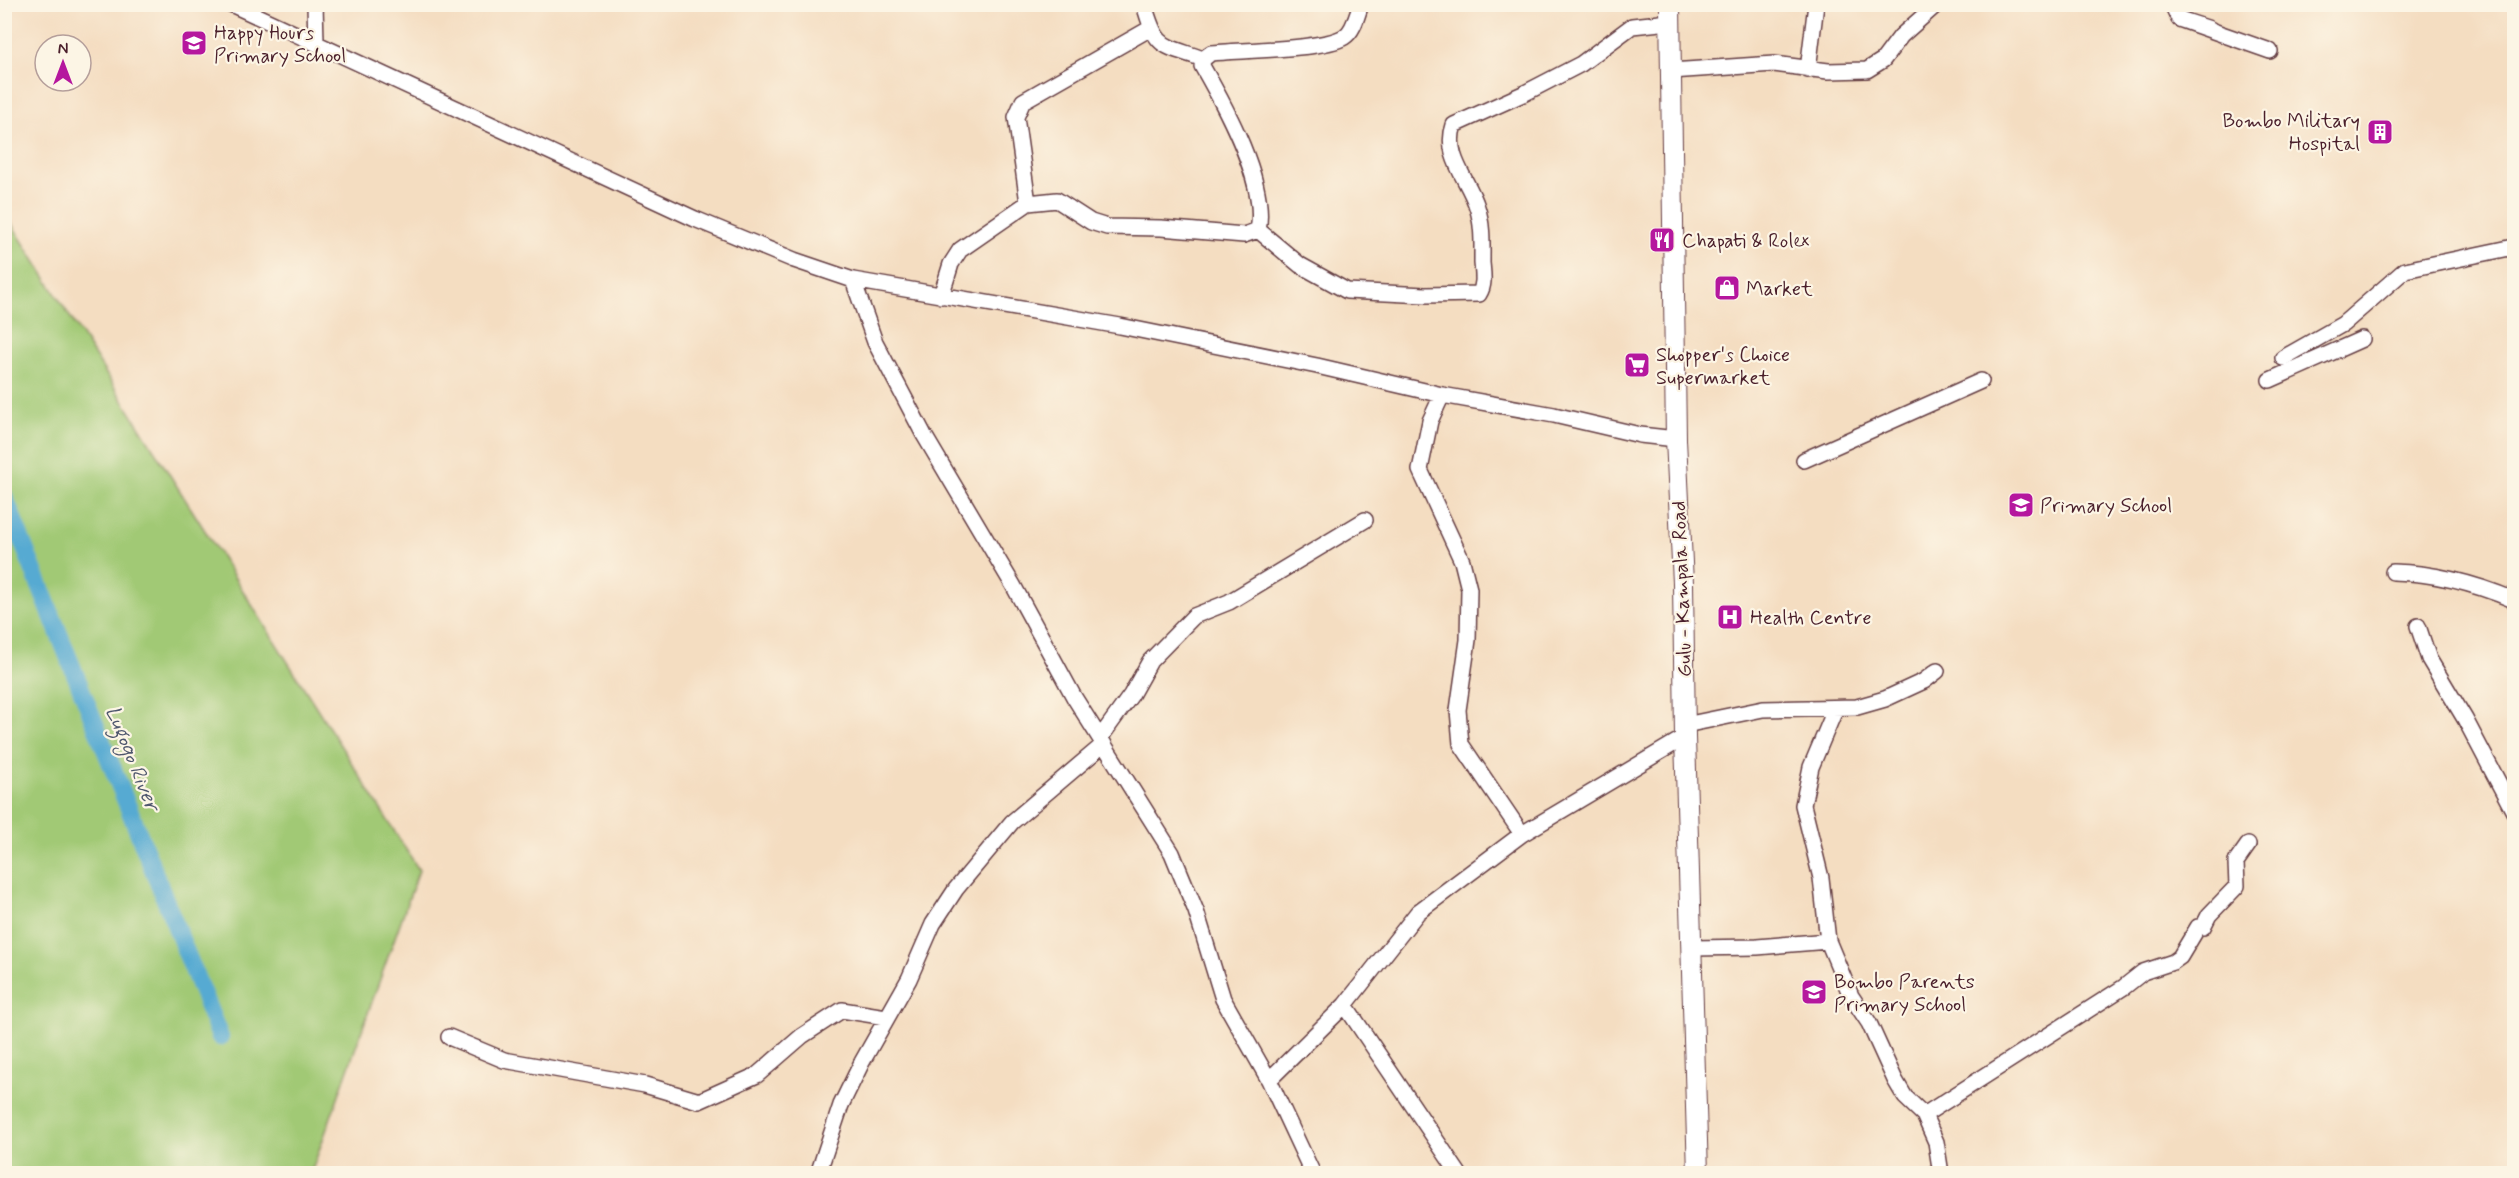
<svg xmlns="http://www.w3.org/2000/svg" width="2519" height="1178" font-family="Mynerve,sans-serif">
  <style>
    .green { fill: #a1c975; stroke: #767450; stroke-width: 1.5 }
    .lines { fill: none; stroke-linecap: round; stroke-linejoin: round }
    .river { stroke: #57aad2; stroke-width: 18 }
    .minor-casing { stroke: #643c42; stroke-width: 18 }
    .major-casing { stroke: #643c42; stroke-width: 22 }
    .minor { stroke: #fff; stroke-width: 15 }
    .major { stroke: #fff; stroke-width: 20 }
    .labels { text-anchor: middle; stroke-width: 4.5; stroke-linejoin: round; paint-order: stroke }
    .poi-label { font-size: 20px; fill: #4a1f2b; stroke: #fcf5e5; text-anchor: start }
    .street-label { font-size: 20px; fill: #4a1f2b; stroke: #fcf5e5 }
    .water-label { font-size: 21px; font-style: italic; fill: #4f576e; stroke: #fcf5e5 }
  </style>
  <rect width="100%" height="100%" fill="#fcf5e5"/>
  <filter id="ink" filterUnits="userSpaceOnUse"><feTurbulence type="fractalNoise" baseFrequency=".0167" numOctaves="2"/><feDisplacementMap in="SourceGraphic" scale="12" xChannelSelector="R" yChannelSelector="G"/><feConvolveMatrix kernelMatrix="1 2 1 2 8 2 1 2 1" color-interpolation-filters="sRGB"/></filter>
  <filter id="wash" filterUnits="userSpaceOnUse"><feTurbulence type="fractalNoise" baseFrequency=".008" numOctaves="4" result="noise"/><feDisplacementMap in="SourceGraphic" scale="24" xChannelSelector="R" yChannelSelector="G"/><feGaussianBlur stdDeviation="1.35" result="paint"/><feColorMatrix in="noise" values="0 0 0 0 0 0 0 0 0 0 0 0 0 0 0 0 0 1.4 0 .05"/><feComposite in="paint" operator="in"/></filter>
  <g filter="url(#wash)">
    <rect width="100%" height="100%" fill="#f4ddc1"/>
    <path class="green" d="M4,212L419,870L311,1173H5Z"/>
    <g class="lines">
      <path class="river" d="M4,496L220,1037"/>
    </g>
  </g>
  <g filter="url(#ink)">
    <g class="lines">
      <g class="minor-casing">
        <path id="minor" d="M231,4L695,219L794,260L853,280L1120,326L1317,366L1442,395L1554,415L1640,435L1676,439
          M315,4L316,42
          M1144,4C1157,50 1161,44 1203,59
          M2172,4L2179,19
          M2210,29L2179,19L2270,51
          M1808,70L1816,4
          M1671,71L1774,64L1828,71L1867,70L1883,60L1901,36L1937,4
          M1028,203L1016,117L1023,101L1151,28
          M1258,230L1300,265L1347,291L1425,295L1479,294C1485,285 1483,274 1482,263C1482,244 1483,225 1477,207C1469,180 1443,156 1454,125L1525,93L1581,64L1632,26L1670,22
          M853,280L875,342L924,435L1013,585L1074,697L1172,853L1196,911L1223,999L1269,1080L1313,1174
          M941,296L951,264L960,250L1028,203L1057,200L1091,222L1107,227L1161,228L1244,235L1258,230C1268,184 1225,106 1202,66L1203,59L1211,53C1239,50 1323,50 1344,37C1354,31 1357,15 1361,4
          M2283,358L2343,324L2405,270L2514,247
          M2270,380L2362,339
          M1442,395L1430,421L1420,470L1462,561L1469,589L1468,640L1458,710L1461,744L1522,834
          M1804,460L1981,381
          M2393,572C2434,573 2476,584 2514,600
          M2418,626L2429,659L2465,719L2514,812
          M1685,725L1763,709L1857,707L1885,699L1924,681L1937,671
          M1100,738L1131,695L1150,661L1194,616L1229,602L1365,520
          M1828,941L1821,878L1803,805L1811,767L1835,710
          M1692,948L1757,947L1828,941L1851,996L1869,1023L1895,1080L1905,1097L1924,1115L1936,1142L1941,1174
          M1345,1005L1459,1174
          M449,1037L504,1060L645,1085L699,1101L757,1075L802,1036L842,1010L886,1017
          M1269,1080L1345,1005L1418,912L1522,834L1685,737
          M1924,1115L2124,987L2143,972L2173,962L2180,957L2198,927H2203L2209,915L2237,886L2236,862L2248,845
          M818,1174L841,1105L862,1062L909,979L933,924L956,889L1012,822L1104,744"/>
      </g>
      <g class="major-casing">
        <path id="major" d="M1670,4L1676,439L1683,583L1685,737L1698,1174"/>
      </g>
      <use href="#minor" class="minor"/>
      <use href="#major" class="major"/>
    </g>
  </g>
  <defs>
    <g id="school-square" transform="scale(1.35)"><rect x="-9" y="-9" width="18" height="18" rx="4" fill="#b5179e" stroke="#fcf5e5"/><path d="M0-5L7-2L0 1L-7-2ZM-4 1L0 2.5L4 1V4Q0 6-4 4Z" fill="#fff"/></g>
    <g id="building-square" transform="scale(1.35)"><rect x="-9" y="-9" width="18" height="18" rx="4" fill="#b5179e" stroke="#fcf5e5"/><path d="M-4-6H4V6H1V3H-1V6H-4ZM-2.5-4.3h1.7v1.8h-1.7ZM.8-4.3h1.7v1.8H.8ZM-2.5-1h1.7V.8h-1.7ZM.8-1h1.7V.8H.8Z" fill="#fff"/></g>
    <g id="restaurant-square" transform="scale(1.35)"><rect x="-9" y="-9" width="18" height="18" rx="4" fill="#b5179e" stroke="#fcf5e5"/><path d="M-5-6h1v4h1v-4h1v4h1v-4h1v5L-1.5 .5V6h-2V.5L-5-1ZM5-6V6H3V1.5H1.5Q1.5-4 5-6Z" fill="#fff"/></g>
    <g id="shop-square" transform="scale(1.35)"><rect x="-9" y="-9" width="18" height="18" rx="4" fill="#b5179e" stroke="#fcf5e5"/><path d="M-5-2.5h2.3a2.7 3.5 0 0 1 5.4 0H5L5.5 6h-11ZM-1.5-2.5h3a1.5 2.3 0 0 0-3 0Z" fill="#fff"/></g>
    <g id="supermarket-square" transform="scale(1.35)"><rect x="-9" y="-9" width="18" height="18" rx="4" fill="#b5179e" stroke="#fcf5e5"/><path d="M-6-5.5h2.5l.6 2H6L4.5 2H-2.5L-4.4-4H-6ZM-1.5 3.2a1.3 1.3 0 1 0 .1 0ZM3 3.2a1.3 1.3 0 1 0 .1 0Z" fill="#fff"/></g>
    <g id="hospital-square" transform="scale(1.35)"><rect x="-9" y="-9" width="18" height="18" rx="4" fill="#b5179e" stroke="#fcf5e5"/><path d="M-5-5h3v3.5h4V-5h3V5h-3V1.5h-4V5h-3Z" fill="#fff"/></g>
  </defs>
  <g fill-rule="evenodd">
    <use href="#school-square" x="194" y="43"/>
    <use href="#building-square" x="2380" y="132"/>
    <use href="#restaurant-square" x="1662" y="240"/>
    <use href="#shop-square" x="1727" y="288"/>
    <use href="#supermarket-square" x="1637" y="365"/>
    <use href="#school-square" x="2021" y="505"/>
    <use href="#hospital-square" x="1730" y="617"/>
    <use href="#school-square" x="1814" y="992"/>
  </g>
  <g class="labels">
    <g class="poi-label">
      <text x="214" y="39">Happy Hours<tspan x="214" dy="23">Primary School</tspan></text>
      <text x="2360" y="127" text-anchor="end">Bombo Military<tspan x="2360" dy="23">Hospital</tspan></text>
      <text x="1682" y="247">Chapati &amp; Rolex</text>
      <text x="1746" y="295">Market</text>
      <text x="1656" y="361">Shopper's Choice<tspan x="1656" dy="23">Supermarket</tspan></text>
      <text x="2040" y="512">Primary School</text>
      <text x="1750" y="624">Health Centre</text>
      <text x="1834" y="988">Bombo Parents<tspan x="1834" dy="23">Primary School</tspan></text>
    </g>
    <g class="street-label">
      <text transform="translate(1681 589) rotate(-92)" y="7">Gulu - Kampala Road</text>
    </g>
    <g class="water-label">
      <text transform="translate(133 758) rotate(68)" y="7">Lugogo River</text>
    </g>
  </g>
  <rect width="2519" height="1178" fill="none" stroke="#fcf5e5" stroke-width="24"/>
  <g transform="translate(63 63)"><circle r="28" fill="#fcf5e5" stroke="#b59f9b" stroke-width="1.5"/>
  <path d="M0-4.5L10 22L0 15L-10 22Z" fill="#b5179e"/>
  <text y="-9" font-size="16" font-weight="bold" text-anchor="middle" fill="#4a1f2b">N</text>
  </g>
</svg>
